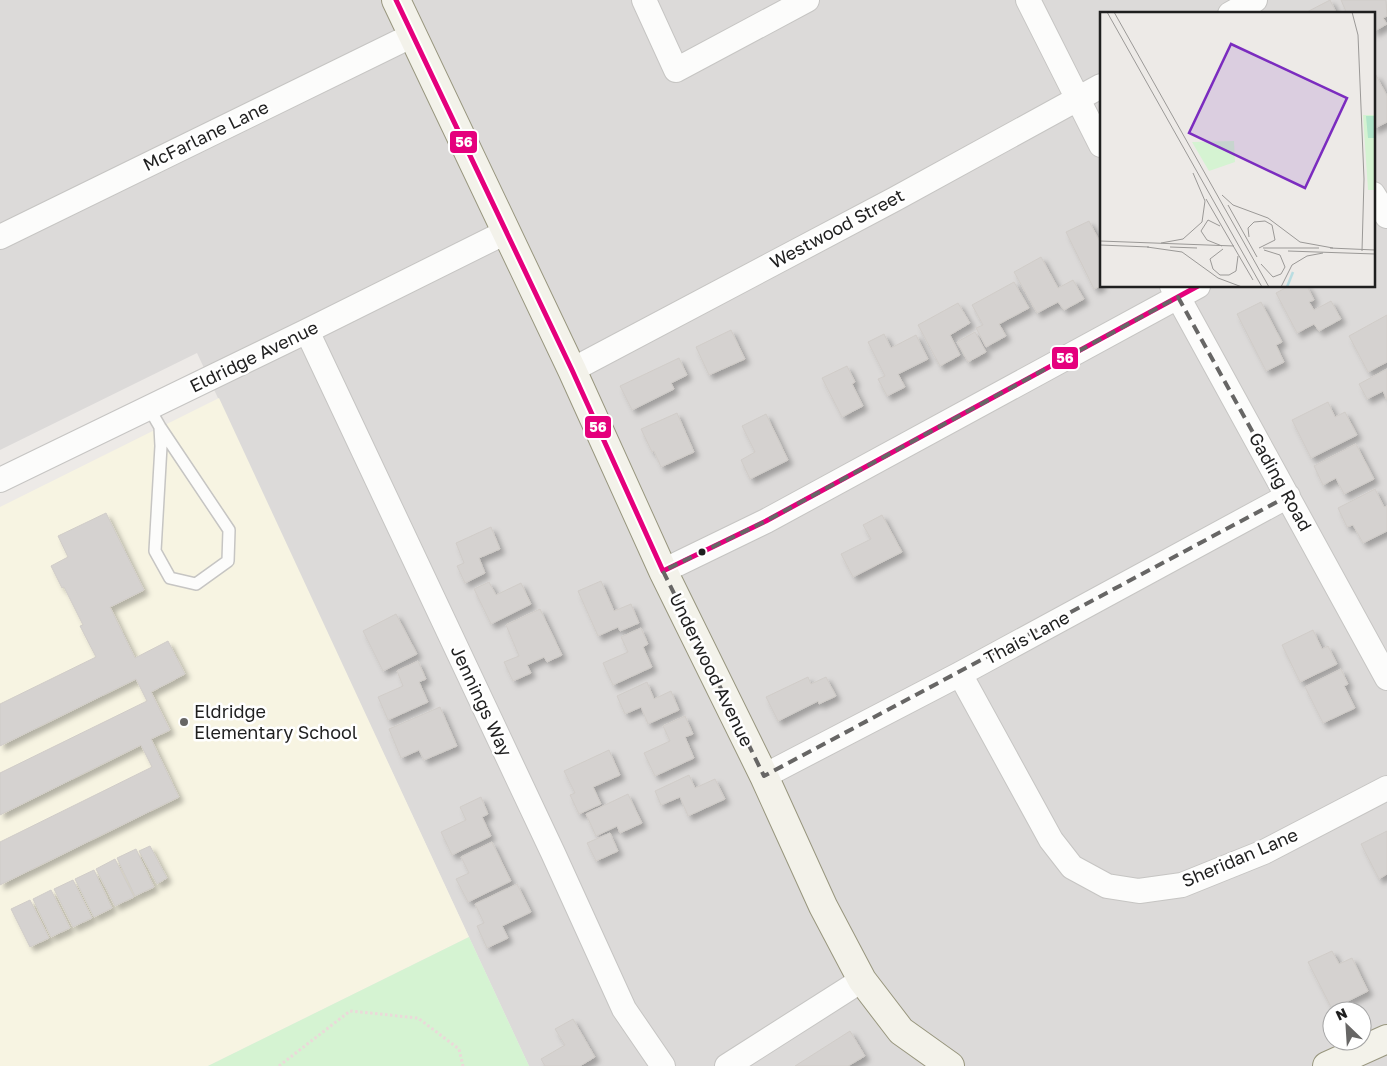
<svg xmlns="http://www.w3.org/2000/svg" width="1387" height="1066" font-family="'Golos Text',sans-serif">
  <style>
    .residential { fill: #dcdad9; fill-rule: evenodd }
    .education { fill: #f7f4e2 }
    .park { fill: #d5f3d2 }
    .building { fill: #d5d2d0; stroke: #d0ccc8; filter: url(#shadow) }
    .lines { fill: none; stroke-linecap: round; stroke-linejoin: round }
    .lane-casing { stroke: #c6c5c3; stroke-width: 14 }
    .street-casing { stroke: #c6c5c3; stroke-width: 26 }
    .secondary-casing { stroke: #98967e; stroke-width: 30 }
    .path { stroke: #ebd9d9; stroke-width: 3; stroke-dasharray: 2.5 2.5; stroke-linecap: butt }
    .lane { stroke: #fcfcfb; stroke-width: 11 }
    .street { stroke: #fcfcfb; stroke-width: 24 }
    .secondary { stroke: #f3f2ea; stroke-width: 28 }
    .bus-1-casing { stroke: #fff; stroke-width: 9 }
    .bus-1 { stroke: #e5007d; stroke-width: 5 }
    .marked { fill: none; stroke: #676665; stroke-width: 4; stroke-dasharray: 10 6; stroke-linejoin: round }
    .bus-dot { fill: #1f1f1f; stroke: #fff; stroke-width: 2 }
    .poi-dot { fill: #676665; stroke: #fff; stroke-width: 2 }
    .labels { text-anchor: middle; stroke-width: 5; stroke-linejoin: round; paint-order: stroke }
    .street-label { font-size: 18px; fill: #1f1f1f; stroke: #fff }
    .poi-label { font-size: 18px; fill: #1f1f1f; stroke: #fff; text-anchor: start }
    .inset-river { fill: none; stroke: #b9dde1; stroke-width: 2.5 }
    .inset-road { fill: none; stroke: #9b9997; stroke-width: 1 }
    .view { fill: #7b2cbf; fill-opacity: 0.15; stroke: #7b2cbf; stroke-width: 2.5 }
    .inset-edge { fill: none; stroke: #1f1f1f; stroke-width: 2.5 }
    .line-badge { stroke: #fff; stroke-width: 2 }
    .badge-label { font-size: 14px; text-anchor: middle; font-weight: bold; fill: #fff }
  </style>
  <defs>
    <filter id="shadow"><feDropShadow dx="4.5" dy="4.5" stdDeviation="2.5" flood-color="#0004"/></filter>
  </defs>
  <rect width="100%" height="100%" fill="#edeae7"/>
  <path class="residential" d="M0,0H1387V1066H529L197,353L0,450ZM1101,14H1373V286H1101ZM1332,1011H1362V1041H1332Z"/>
  <path class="education" d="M219,398L469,937L208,1066H0V507Z"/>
  <path class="park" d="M469,937L529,1066H208Z"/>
  <path class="building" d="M1330,0L1337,14H1305V13Z
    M1341,0H1386L1387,16L1383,18L1387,24L1373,32V14H1347Z
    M1376,75L1387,96V122L1373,129V76Z
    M1089,221L1101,244V286L1094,289L1066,232Z
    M1041,257L1058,288L1073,280L1084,299L1064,310L1058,302L1037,313L1014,272Z
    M1014,282L1029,308L999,324L1006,336L986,347L976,328L983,325L972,305Z
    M1289,286H1307L1314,300L1309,302L1314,310L1331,301L1341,319L1319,331L1314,324L1297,333L1276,293Z
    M1261,302L1282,342L1276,345L1284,362L1266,371L1237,314Z
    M958,303L970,323L950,335L960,355L940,366L918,325Z
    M1387,315V362L1368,372L1349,336Z
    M731,330L745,359L709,375L696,347Z
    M975,332L986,352L968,362L957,342Z
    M884,334L891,348L916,335L928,359L898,374L905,387L887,396L878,379L885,376L868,342Z
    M679,358L687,375L671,383L674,389L632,410L620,386Z
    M847,366L855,382L852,384L863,406L842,417L822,378Z
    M1387,369V400L1383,391L1367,399L1359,384Z
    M1328,402L1335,417L1345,412L1357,435L1311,458L1292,420Z
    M677,413L694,452L661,467L654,451L652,452L641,429Z
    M766,414L788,460L750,479L741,460L755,452L742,426Z
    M1356,444L1374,479L1344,494L1336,478L1323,485L1314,466Z
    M1375,489L1384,507L1387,506V531L1363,543L1353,525L1347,527L1338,508Z
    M106,513L144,590L110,607L135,658L168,641L185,674L151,692L170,730L151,739L179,797L0,885V842L152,767L141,745L0,815V773L147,701L136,679L0,746V704L96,657L80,626L83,625L64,587L62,588L51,566L68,557L58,536Z
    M882,515L902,552L853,577L841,554L871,539L863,525Z
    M491,527L500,549L479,558L485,573L465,583L457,566L464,563L456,543Z
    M601,581L614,611L631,604L639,623L620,631L618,627L598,636L578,591Z
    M489,582L496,595L521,583L531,604L491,624L474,589Z
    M540,609L562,655L547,662L544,657L527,665L531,673L513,681L504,662L519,656L506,625Z
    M396,614L417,654L383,671L363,631Z
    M641,628L648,644L643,647L652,667L613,685L603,663L628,652L621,637Z
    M1313,630L1322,649L1328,646L1337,664L1300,682L1282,645Z
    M418,661L426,679L419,682L428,702L388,720L378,697L403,686L397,671Z
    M1341,669L1348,684L1344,686L1355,708L1323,723L1305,687Z
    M808,677L811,684L826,677L836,696L819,704L818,701L778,721L766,697Z
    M647,682L654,699L671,691L679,710L648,724L641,707L625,714L617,696Z
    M440,707L457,746L424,760L419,750L401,758L389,729Z
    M685,716L693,734L685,737L694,758L655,776L644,753L670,741L663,726Z
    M609,750L620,775L593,787L601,804L579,814L570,795L575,793L564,771Z
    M689,775L695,788L715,779L725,799L688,816L680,797L661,805L655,791Z
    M628,794L642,823L620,833L617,826L596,836L586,814Z
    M481,797L488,814L482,817L491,836L452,855L441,832L466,820L460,807Z
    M1387,831V874L1379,879L1361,844Z
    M610,833L618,851L596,861L587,843Z
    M492,842L511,881L468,902L456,879L469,873L461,857Z
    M150,846L167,878L157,884L139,851Z
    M136,849L154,887L135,896L117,858Z
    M115,859L134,897L115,906L96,869Z
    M94,870L112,908L94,917L75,879Z
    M73,880L92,918L73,927L54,889Z
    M517,884L531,912L502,926L508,938L487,948L477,926L484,923L475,904Z
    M51,890L70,928L51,937L33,899Z
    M30,900L49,938L30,947L11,909Z
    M1332,951L1339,964L1352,958L1368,991L1332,1009L1308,962Z
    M573,1019L595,1057L580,1066H545L541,1059L565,1045L555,1029Z
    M850,1031L865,1056L848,1066H795Z"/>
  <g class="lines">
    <g class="lane-casing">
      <path id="lane" d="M149,408L160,427L229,530L228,561L196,584L170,578L155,551L161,446L160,427"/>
    </g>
    <g class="street-casing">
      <path id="street" d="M644,0L676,70L807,0
        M1028,0L1101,145
        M1230,14L1255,0
        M1373,194L1387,216
        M0,237L413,35
        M1172,286L1387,678
        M307,331L553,853L624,1009L663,1066
        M572,370L895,199L1101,86
        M0,480L307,331L506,232
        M663,571L766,521L1198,286
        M960,674L1051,840L1072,867L1107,886L1139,891L1182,885L1264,852L1387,788
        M764,776L960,674L1288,496
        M727,1066L862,980"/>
    </g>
    <g class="secondary-casing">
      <path id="secondary" d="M396,0L572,370L663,571L764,776L823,906L862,980L901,1031L950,1066
        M1327,1066L1387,1039"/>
    </g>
    <path class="path" d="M279,1066L350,1011L418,1018L459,1049L463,1066"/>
    <use href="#lane" class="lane"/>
    <use href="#street" class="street"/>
    <use href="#secondary" class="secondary"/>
    <g class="bus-1-casing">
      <path id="bus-1" d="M396,0L572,370L663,571
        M663,571L766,521L1198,286"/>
    </g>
    <use href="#bus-1" class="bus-1"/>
  </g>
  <path class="marked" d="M1178,297L1288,496L764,776L663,571L766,521Z"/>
  <circle class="bus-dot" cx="702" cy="552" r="4.5"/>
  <circle class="poi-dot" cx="184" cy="722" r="5"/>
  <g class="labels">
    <g class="street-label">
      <text transform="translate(206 136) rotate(-26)" y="6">McFarlane Lane</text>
      <text transform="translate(837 229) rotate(-28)" y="6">Westwood Street</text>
      <text transform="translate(254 357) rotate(-26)" y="6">Eldridge Avenue</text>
      <text transform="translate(1280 482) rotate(61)" y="6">Gading Road</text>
      <text transform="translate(1027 638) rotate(-28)" y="6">Thais Lane</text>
      <text transform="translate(711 670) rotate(64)" y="6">Underwood Avenue</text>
      <text transform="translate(481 701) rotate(65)" y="6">Jennings Way</text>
      <text transform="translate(1240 858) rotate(-23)" y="6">Sheridan Lane</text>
    </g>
    <g class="poi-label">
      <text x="194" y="718">Eldridge<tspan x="194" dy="21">Elementary School</tspan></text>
    </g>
  </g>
  <g transform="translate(1100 12)">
    <rect width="275" height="275" fill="#edeae7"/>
    <path d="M263,103H275V178H268ZM134,129L135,150L109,159L92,130Z" fill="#d5f3d2"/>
    <path d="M266,104H275V126H268Z" fill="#b1e5ca"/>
    <path class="inset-river" d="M187,275L193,260"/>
    <path class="inset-road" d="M7,0L162,275M14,0L169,275M252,0L258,23L264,167L262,239M122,183L133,193L168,206L200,230L233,236M106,187L153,268M128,193L157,245M120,214L108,208L101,219L107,228L122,234M149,225L148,216L154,210L165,209L172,213L175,228L159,236M0,229L134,234M61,231L83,227L102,210L105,189L93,161M0,233L49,235M47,235L82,240L118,266L142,275M70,235L97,236M163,236H219M230,236L275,238M123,237L110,247L113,257L120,263H129L136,259L138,244M188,239L275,242M161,252L173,265L181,262L185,255L180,243L164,238M181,275L192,253L207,244L223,241"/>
    <path class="view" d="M131,32L247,86L205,176L89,121Z"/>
    <rect width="275" height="275" class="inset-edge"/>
  </g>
  <g class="line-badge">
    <rect x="449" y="130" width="29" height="24" rx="5" fill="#e5007d"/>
    <rect x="1051" y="346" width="28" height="24" rx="5" fill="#e5007d"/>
    <rect x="584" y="415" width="28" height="24" rx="5" fill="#e5007d"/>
  </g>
  <g class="badge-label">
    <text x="464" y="147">56</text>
    <text x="1065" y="363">56</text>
    <text x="598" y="432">56</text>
  </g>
  <g transform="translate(1347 1026) rotate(335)"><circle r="24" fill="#ffffff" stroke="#a5a5a5"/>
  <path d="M0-4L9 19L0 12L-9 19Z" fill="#676665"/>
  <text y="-8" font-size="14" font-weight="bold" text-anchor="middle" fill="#1f1f1f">N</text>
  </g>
</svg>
